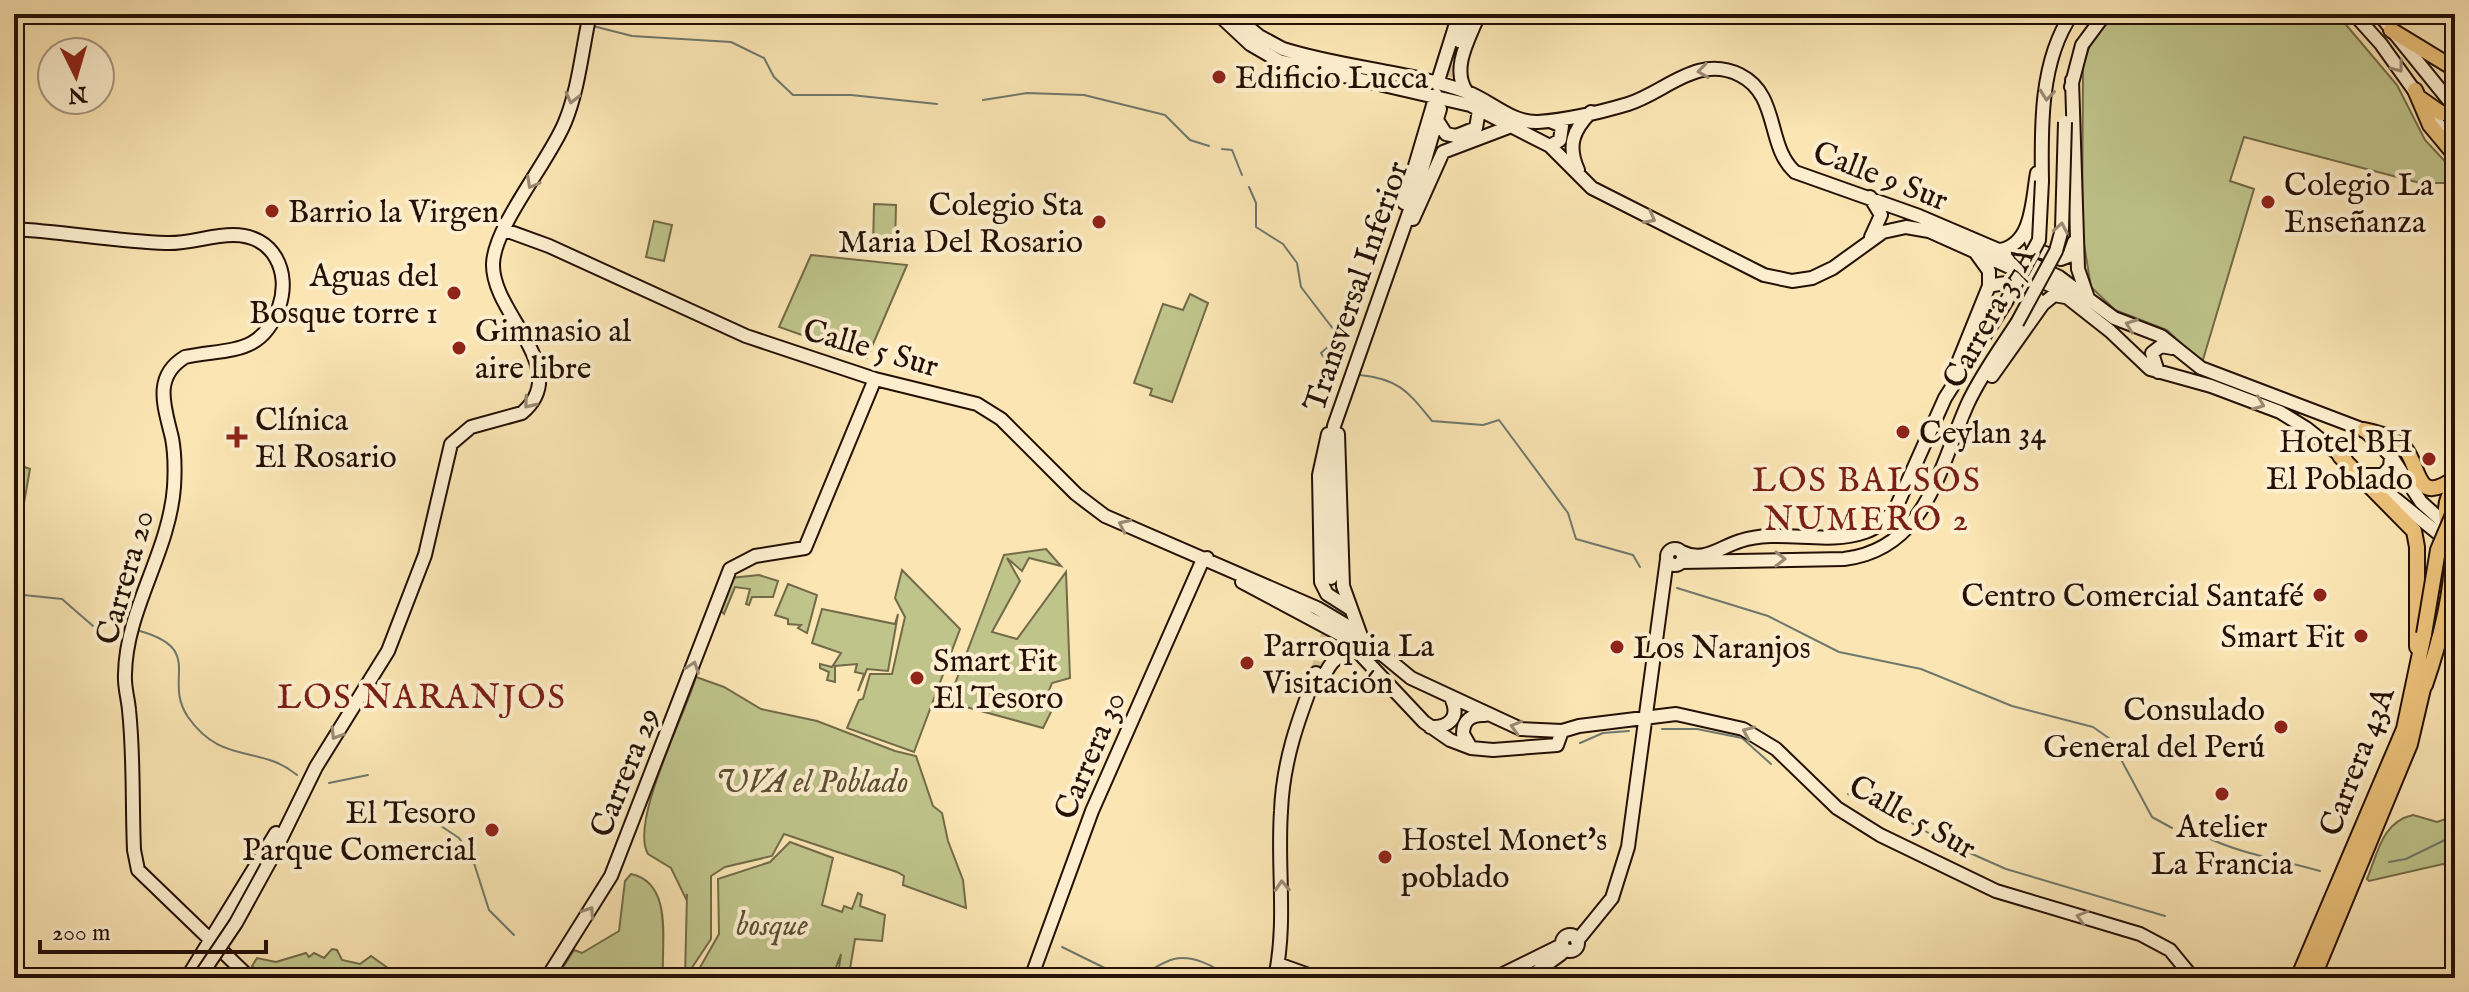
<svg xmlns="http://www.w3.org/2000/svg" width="2469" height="992" font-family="'IM FELL English',serif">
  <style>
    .green { fill: #bfc48b; stroke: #726a48; stroke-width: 2 }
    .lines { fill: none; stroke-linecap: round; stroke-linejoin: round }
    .stream { stroke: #6e786d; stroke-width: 2 }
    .secondary-tunnel { stroke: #dac599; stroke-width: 12; stroke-dasharray: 12 6; stroke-linecap: butt }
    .secondary-casing { stroke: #251005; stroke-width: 16 }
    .primary-casing { stroke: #251005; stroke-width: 18 }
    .secondary { stroke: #fceece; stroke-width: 12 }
    .primary { stroke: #edc27a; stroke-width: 14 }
    .secondary-bridge-casing { stroke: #251005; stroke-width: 16; stroke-linecap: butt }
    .primary-bridge-casing { stroke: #251005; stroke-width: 18; stroke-linecap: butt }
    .secondary-bridge { stroke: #fceece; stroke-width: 12 }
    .primary-bridge { stroke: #edc27a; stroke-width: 14 }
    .oneway { stroke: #9b8a74 }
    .poi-dot { fill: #8f2418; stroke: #fceece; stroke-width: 3 }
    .labels { text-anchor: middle; stroke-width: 8; stroke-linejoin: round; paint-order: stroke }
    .poi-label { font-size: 32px; fill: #251005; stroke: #fceece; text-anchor: start }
    .street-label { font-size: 32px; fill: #251005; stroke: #fceece }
    .park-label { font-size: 32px; font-style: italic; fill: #5b4f34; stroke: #fceece }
    .neighbourhood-label { font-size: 34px; letter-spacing: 2px; fill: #7a1f14; stroke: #fceece }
  </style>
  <rect width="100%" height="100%" fill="#fae5b3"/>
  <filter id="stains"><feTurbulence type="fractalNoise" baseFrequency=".0025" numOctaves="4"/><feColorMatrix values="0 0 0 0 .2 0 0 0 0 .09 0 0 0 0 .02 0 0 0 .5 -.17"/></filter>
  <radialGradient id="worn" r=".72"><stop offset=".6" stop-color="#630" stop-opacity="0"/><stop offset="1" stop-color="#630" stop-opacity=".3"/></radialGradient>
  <path class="green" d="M2116,14H2337L2397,85L2425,140L2455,172V183H2420L2244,137L2230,181L2254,189L2202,363L2167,330L2115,310L2091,287L2082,232L2083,66L2092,39Z
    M874,204L896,205L895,248H873Z
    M654,221L672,225L664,261L646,257Z
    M811,255L907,265L867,358L779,327Z
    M1190,294L1208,303L1172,402L1150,395L1152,389L1134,383L1163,304L1183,310Z
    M14,463L30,469L21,520L14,531Z
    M1046,549L1061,566L1029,558L1022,571L1007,558L1020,581L992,632L1017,639L1066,572L1070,678L1052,683L1046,698L1051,712L1043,728L948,702L1004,555Z
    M902,570L960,629L914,752L847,728L859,700L863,699L870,674H892L905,617L895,598Z
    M759,575L778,581L773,597H752L749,605L746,604L750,589L735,587L724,614L719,609L730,578Z
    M788,584L817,595L807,633L798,628L801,625L788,624V619L775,615Z
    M822,609L895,624L898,614L888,671L867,669L858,691L864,674L855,672L857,664L835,666V682L827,680L829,672L820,668V664L832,667L841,653L812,643Z
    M696,677L724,687L761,709L817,721L895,751L916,756L933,806L942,813L948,841L963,880L966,908L903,885L904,876L897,872L784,834L772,856L725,867L711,876V939L685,978L687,894L686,899L671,868L648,854C629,822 686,713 696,677Z
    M2413,815L2437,822L2455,816V869L2443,864L2369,881L2367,879C2378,852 2382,822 2413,815Z
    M790,842L833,858L822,905L842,912L844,906L852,909L858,893L862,895L860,906L885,915L882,941L855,939L849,975L838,974L841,954L832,978H694L719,934L718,879L770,862Z
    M631,874C674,883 661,943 663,978H556L574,950L582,953L619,931L625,881Z
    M332,949L337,950L342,960L360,964L371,956L402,978H264L252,966L257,958L276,962L306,953L309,957L314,953L324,958Z"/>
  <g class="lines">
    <path class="stream" d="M549,14L583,24
      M2433,14L2444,24H2455
      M593,26L632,36L731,42L764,58L774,77L793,95H851L937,104
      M983,100L1027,93L1084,95L1165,115L1190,140L1209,146
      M1222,149L1232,150L1242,175
      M1249,187L1256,203V227L1283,244L1297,263L1301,287L1337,334L1334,342L1321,353L1333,372
      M1360,375C1400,379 1409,393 1432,421L1483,425L1499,420L1568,513L1576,539L1633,555L1640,567
      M1677,588L1768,616L1839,652L1921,669L2012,706L2093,727L2110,739L2152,817L2172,828
      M14,594L62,599L93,626
      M140,631C206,650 162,679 188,717C222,766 260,744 297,775
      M1662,729H1697L1742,738L1771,764
      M1580,743L1603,733L1629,731
      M329,783L368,775
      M1848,794L1888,809L1937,838
      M420,812L459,838L472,857L489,910L514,935
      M2206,837C2241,854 2282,860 2320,871
      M1945,842L2006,869L2165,916
      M2389,862L2406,859L2455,835
      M1062,947L1125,978
      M579,972L584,978
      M1126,978C1146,977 1156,964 1174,959C1191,955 1216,965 1226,978"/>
    <path class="secondary-tunnel" d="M1444,94L1459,41
      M1316,673L1331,620V578"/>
    <g class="secondary-casing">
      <path id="secondary" d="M1218,14L1250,44L1279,61L1470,105L1550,146L1592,188L1764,275L1792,281L1812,278L1833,268L1883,232L1906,227L1929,231L2054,287L2110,331L2150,369L2211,386L2280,412L2306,428L2346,460
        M1232,14L1259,36L1283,49C1343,68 1408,71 1467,92C1491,101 1511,123 1538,122C1566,120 1601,112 1628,104C1666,92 1697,54 1740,75C1780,95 1766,146 1795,172L1919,216L2036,266L2059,277L2114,318L2161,336L2201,368L2364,430L2391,456L2421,502L2452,530
        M2354,14L2381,44L2451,142
        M2379,14L2455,108
        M1459,41L1469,14
        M2072,80L2078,269L2088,298
        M1437,84L1459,14
        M2071,87L2082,45L2105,14
        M1467,92C1450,69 1470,37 1479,14
        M1437,120L1446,134L1456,136L1476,128L1479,110
        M1550,146L1560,140L1562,126L1550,121
        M1578,170C1567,146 1573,130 1591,112
        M2042,181C2041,127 2040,60 2072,14
        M1870,197L1881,215L1871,237
        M1404,203L1436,95
        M1413,219L1443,152L1509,127
        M14,229C65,232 115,241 166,243C189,244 210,235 233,235C274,235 291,272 279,307C262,356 229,348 185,357C152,377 165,408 172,438C175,454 175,471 174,487C169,553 126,609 125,674C124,686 128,698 129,710C134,756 132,804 134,850L138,870L250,978
        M505,230L549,246L746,336L875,379L977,404L1001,419L1076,494L1105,516L1317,608L1349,627L1411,678L1521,729L1562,731L1579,726L1676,714L1743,729L1776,749L1837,808L1880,835L1996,891L2140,934L2170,950L2193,978
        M2027,230L2034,249L2061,259L2069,256L2074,242
        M2000,250C2033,244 2032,200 2037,173
        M1989,286C2007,282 2028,278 2037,298
        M2158,372L2152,353L2161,346L2172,348
        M1953,375L1989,286V271L1976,253
        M1992,376L2043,304L2054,295L2065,297
        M1328,434L1319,475L1321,582L1327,594L1349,608
        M1338,434L1343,586L1361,636
        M2366,475H2383L2390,467L2391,456
        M2367,476L2449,542
        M1667 557a8 8 0 1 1 16 0a8 8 0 1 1-16 0Z
        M1682,552C1704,563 1720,547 1740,541C1780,528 1825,546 1865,532C1877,528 1886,519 1895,510L1945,398L2006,302
        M1681,562L1844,559C1927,549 1939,467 1968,403C1981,375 2000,349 2017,323
        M1331,578L1330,460L1334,426L1412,204L1440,109
        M1242,582L1343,636L1424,722L1450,740L1471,748L1493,750L1557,745L1562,731
        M1318,689C1327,668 1333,653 1358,650
        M1430,727C1448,728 1460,718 1452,700
        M1471,748L1463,734C1463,720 1472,714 1485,715
        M270,861L316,767L388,651L425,555L451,444L471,427L522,413C574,369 492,315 493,264C494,226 550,160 565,122C579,88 582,49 590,14
        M1562 943a8 8 0 1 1 16 0a8 8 0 1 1-16 0Z
        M1577,941L1612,898L1628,847L1667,559
        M1278,964L1317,978
        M187,978L276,833
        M547,978L611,876L730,569L755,556L805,548L875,379
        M1031,978L1092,811L1201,564L1207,558
        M1275,978C1287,922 1277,867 1281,811C1283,761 1298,720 1316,673
        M1495,978L1562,945
        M1528,978L1561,954"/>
    </g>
    <g class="primary-casing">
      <path id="primary" d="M2391,30L2455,69
        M2415,90L2430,125L2455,155
        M2421,99L2441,113H2455
        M2364,430C2378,433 2400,438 2408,453C2421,475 2418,504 2455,478
        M2340,456L2414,531L2417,547V647
        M2425,685C2439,644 2453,595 2452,551C2451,525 2437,510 2455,486
        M2298,978L2404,729L2424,634
        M2313,978L2410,744L2426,676"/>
    </g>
    <use href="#secondary" class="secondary"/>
    <use href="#primary" class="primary"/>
    <g class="secondary-bridge-casing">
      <path id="secondary-bridge" d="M2006,302L2039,240L2042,181
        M2017,323L2056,251L2062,229L2065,122
        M199,978L236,923L270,861"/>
    </g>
    <g class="primary-bridge-casing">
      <path id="primary-bridge" d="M2424,634L2438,550L2455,510"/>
    </g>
    <use href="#secondary-bridge" class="secondary-bridge"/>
    <use href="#primary-bridge" class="primary-bridge"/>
  </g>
  <defs><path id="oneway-chevron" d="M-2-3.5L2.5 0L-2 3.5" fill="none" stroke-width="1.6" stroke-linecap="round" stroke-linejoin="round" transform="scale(2)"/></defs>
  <g class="oneway">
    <use href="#oneway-chevron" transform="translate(2398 67) rotate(53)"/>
    <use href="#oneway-chevron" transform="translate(1703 71) rotate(172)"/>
    <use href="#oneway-chevron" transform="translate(2047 95) rotate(96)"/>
    <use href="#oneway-chevron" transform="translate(572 98) rotate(104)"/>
    <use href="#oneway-chevron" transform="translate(532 183) rotate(119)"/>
    <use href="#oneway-chevron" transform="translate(1650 218) rotate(28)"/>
    <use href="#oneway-chevron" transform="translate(2061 228) rotate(-80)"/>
    <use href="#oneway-chevron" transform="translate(2131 325) rotate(-159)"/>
    <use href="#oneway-chevron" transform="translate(529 403) rotate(130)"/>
    <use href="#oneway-chevron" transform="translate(2259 404) rotate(21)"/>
    <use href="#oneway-chevron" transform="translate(1124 525) rotate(-155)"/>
    <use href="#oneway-chevron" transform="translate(1780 559) rotate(1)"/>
    <use href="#oneway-chevron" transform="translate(693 667) rotate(-71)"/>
    <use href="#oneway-chevron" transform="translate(1516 727) rotate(-164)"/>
    <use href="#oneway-chevron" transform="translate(1748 732) rotate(-156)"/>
    <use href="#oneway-chevron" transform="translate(336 734) rotate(122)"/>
    <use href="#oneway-chevron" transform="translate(1282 886) rotate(-93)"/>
    <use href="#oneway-chevron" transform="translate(589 912) rotate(-56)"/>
    <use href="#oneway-chevron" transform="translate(2082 917) rotate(-164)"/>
  </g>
  <g class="poi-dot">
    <circle cx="1219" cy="77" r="8"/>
    <circle cx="2268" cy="202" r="8"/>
    <circle cx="272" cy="211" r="8"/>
    <circle cx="1099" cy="222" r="8"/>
    <circle cx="454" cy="293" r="8"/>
    <circle cx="459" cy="348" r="8"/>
    <circle cx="1903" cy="432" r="8"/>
    <path d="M233 425h8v8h8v8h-8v8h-8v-8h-8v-8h8z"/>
    <circle cx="2429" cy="459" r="8"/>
    <circle cx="2320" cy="595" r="8"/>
    <circle cx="2361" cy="636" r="8"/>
    <circle cx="1617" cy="647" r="8"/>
    <circle cx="1247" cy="663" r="8"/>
    <circle cx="917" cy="678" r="8"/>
    <circle cx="2281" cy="727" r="8"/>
    <circle cx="2222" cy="794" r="8"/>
    <circle cx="492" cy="830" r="8"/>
    <circle cx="1385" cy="857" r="8"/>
  </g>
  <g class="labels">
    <g class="poi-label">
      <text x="1235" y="88">Edificio Lucca</text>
      <text x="2284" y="195">Colegio La<tspan x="2284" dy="37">Enseñanza</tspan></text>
      <text x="1083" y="215" text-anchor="end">Colegio Sta<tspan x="1083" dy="37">Maria Del Rosario</tspan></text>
      <text x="288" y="222">Barrio la Virgen</text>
      <text x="438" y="286" text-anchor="end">Aguas del<tspan x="438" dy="37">Bosque torre 1</tspan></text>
      <text x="475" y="341">Gimnasio al<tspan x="475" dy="37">aire libre</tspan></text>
      <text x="255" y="430">Clínica<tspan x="255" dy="37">El Rosario</tspan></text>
      <text x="1919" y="443">Ceylan 34</text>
      <text x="2413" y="452" text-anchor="end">Hotel BH<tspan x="2413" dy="37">El Poblado</tspan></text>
      <text x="2304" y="606" text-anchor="end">Centro Comercial Santafé</text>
      <text x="2345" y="647" text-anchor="end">Smart Fit</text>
      <text x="1263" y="656">Parroquia La<tspan x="1263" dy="37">Visitación</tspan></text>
      <text x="1633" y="658">Los Naranjos</text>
      <text x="933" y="671">Smart Fit<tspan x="933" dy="37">El Tesoro</tspan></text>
      <text x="2265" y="720" text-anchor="end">Consulado<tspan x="2265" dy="37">General del Perú</tspan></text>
      <text x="476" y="823" text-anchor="end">El Tesoro<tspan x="476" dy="37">Parque Comercial</tspan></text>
      <text x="2222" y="837" text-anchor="middle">Atelier<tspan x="2222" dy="37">La Francia</tspan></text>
      <text x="1401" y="850">Hostel Monet's<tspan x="1401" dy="37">poblado</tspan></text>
    </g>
    <g class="street-label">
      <text transform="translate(1881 175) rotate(21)" y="11">Calle 9 Sur</text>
      <text transform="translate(1355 286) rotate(-71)" y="11">Transversal Inferior</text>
      <text transform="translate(1988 317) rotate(-61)" y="11">Carrera 37A</text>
      <text transform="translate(871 347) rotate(16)" y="11">Calle 5 Sur</text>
      <text transform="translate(124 577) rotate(-74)" y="11">Carrera 20</text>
      <text transform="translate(1089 755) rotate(-67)" y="11">Carrera 30</text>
      <text transform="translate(2356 761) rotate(-69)" y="11">Carrera 43A</text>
      <text transform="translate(624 772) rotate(-68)" y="11">Carrera 29</text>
      <text transform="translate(1913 816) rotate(29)" y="11">Calle 5 Sur</text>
    </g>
    <g class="park-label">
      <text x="812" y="792">UVA el Poblado</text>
      <text x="772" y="935">bosque</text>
    </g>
    <g class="neighbourhood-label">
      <text x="1867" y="491">LOS BALSOS<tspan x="1867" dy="39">NUMERO 2</tspan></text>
      <text x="422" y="708">LOS NARANJOS</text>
    </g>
  </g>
  <rect width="2469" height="992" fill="none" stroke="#fae5b3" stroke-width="48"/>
  <rect x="16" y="16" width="2437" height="960" fill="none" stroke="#251005" stroke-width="4"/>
  <rect x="24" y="24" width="2421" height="944" fill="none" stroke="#251005" stroke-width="2"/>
  <g transform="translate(76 76) rotate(175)"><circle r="38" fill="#fceece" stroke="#a6957e" stroke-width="2"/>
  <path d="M0-6L14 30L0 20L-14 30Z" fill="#8f2418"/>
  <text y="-12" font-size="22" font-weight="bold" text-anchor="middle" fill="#251005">N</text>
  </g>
  <path d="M40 940v12h226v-12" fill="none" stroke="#251005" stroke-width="4"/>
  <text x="52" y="940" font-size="24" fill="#251005" stroke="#fceece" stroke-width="6" paint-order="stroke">200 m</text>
  <rect width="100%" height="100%" filter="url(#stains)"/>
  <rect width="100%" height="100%" fill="url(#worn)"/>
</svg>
